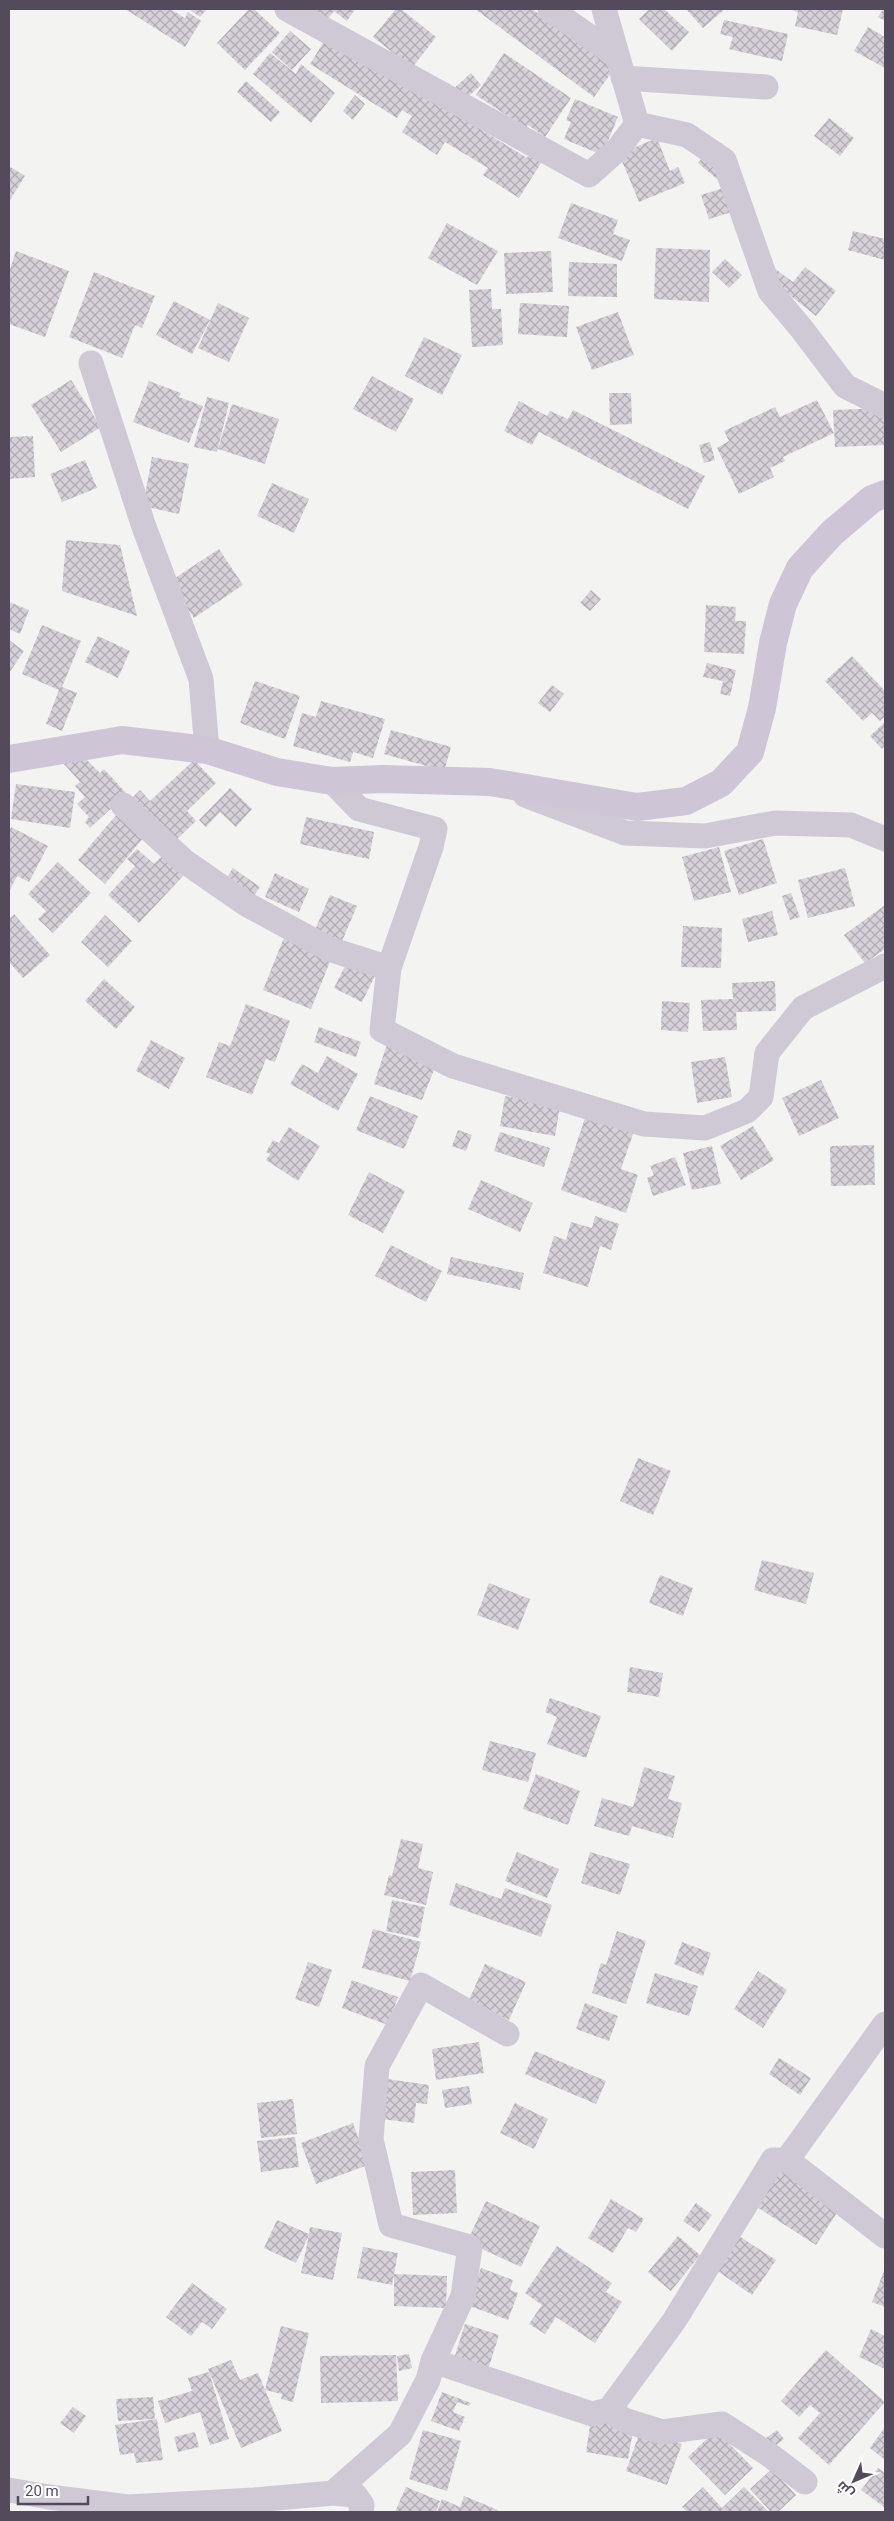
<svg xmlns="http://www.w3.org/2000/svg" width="894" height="2521" font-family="Roboto,Cairo,sans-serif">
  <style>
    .building { fill: url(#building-cross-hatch) }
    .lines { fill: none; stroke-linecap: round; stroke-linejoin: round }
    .minor { stroke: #cfc9d6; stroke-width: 25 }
    .secondary { stroke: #cec6d7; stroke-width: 28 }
  </style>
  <defs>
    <pattern id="building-cross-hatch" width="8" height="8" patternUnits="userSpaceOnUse" patternTransform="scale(1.25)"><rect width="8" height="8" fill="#d6d1d8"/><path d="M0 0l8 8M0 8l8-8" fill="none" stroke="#b0acb2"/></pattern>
  </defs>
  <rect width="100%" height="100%" fill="#f3f3f1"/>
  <path class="building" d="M125,9H170L185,18L188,12L201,21L185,47Z
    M189,9H207L200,17Z
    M249,9H254L280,33L245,70L217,43Z
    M313,9H355L347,21L334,11L327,20Z
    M396,9H401L436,37L412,68L373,37Z
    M475,9H532L614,69L594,97Z
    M649,9H664L689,32L672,51L639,19Z
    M686,9H725L703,28Z
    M788,9H843L837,35L795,26L798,12Z
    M883,9H885V21L878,17Z
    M724,20L788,34L782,61L729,49L733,37L720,34Z
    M868,27L885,37V68L854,51Z
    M290,31L311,49L292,70L272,52Z
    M328,35L527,158L533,147L546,155L519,198L483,175L488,168L445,142L437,155L402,132L412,116L402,110L397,118L310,64Z
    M270,53L296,74L301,64L335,93L311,123L253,74Z
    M504,53L571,98L545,137L528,125L526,128L476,95Z
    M471,73L481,85L461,103L450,92Z
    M246,81L280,112L271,122L237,92Z
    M355,95L365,104L353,120L343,111Z
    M575,99L618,117L602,155L564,139L571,122L566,120Z
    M829,118L854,138L840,156L814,136Z
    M657,138L670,171L678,167L685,183L639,202L619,154Z
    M706,153L727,170L718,180L698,163Z
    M9,166L25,176L10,200H9Z
    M727,187L735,211L709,219L701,195Z
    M571,203L618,220L613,234L630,240L622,261L558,238Z
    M447,223L498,251L477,285L428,258Z
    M853,231L885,239V260L848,250Z
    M656,248L710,250L709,302L654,299Z
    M16,251L69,271L45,337L9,324V272Z
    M551,251L553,292L506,294L504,253Z
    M725,259L742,275L729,288L712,272Z
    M569,262L617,264V297L568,296Z
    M805,267L836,291L816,316L767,277L774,268L793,282Z
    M94,272L155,296L142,328L135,325L122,358L69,337Z
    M491,289L492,309H501L503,345L472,347L469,290Z
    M174,301L210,320L192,354L156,335Z
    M218,303L249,318L229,362L198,348Z
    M520,303L569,306L567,337L518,334Z
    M618,312L634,355L592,370L576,327Z
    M424,337L462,355L442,395L405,376Z
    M372,376L414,399L396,432L353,409Z
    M71,380L101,427L61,452L31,405Z
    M149,381L181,393L179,397L203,406L189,443L133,422Z
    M609,393H631L632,424L610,425Z
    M207,397L229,403L217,452L194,447Z
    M817,400L834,433L783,457L785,461L770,468L774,477L739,494L717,448L729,441L724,431L775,407L780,417Z
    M519,401L547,416L550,411L568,419L573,410L705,476L688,509L539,432L532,445L504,431Z
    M232,404L279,419L265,464L218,449Z
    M885,408V445L835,447L833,410Z
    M33,436L35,477L9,479V437Z
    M710,442L715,460L704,463L699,445Z
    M152,457L189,464L179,514L143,506Z
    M85,460L97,488L62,502L50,474Z
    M272,483L309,499L294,533L257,516Z
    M66,540L120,545L137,616L62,591Z
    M219,549L243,585L194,618L169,582Z
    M591,590L601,599L590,611L580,603Z
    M9,602L29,610L20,634L9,629Z
    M706,605L736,607L735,621H746L744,654L704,652Z
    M42,625L81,641L62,687L77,693L62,731L46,724L59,690L22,674Z
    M98,636L130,651L118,678L85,662Z
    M9,640L24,651L9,673Z
    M852,656L885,691V716L880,721L872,713L863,721L825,681Z
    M707,663L736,670L730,696L720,694L723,681L703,677Z
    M255,681L300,696L285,739L240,723Z
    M552,685L564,694L550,712L538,703Z
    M321,701L385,719L373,758L353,752L350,762L293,746L302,713L316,717Z
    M885,722V745L882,749L870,736Z
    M391,730L451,747L444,771L384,754Z
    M78,751L100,773L104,769L127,794L90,828L85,822L89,817L77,804L85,797L75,786L80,782L64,764Z
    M194,760L216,783L187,811L196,821L170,846L128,802L140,790L150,801Z
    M16,784L75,792L70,828L11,819Z
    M230,788L252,809L236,827L220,812L206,827L199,820Z
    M117,814L144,837L105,884L78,860Z
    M306,817L374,832L369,859L300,844Z
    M11,827L48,846L29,882L17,876L9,892V832Z
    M763,839L777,883L739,895L724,851Z
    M719,847L731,892L694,901L682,857Z
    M137,849L154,864L162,856L183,876L139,923L108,895L135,866L127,859Z
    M58,862L91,893L53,933L38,919L46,911L28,894Z
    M233,868L260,887L251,900L224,882Z
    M845,868L855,906L808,918L798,880Z
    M275,873L309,889L299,912L265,897Z
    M791,893L800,917L790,920L782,896Z
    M330,895L357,906L342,941L315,930Z
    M885,905V949L865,963L844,935Z
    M772,911L778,935L748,942L742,919Z
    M14,914L50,955L23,978L9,962V919Z
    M105,915L132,941L108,967L81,942Z
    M683,926L722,928L721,968L681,967Z
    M285,935L333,954L311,1009L263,990Z
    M347,962L375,976L362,1002L334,988Z
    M104,979L135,1007L116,1029L85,1001Z
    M775,981L776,1011L736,1012L737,1030L703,1031L701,1000L733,999L732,983Z
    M662,1001L690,1003L688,1032L661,1030Z
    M246,1004L290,1021L275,1062L266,1059L252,1095L206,1077L219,1042L230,1046Z
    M319,1027L361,1042L356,1057L314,1042Z
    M151,1040L185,1058L169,1089L136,1071Z
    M387,1044L436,1065L422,1100L374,1084Z
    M327,1056L358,1074L338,1111L290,1084L302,1064L318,1073Z
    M725,1057L732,1097L697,1103L691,1062Z
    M821,1080L839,1118L799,1136L782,1098Z
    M370,1096L418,1116L404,1149L356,1130Z
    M505,1096L560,1106L555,1136L500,1126Z
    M586,1115L634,1131L621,1169L638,1175L626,1213L561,1190Z
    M753,1126L774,1160L741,1180L720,1146Z
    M289,1127L320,1146L298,1181L266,1160L270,1154L266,1152L273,1140L279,1143Z
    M458,1130L472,1135L466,1151L452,1146Z
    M500,1132L550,1148L544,1167L494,1151Z
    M874,1145L875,1185L831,1186L830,1146Z
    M712,1146L721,1184L692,1190L683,1153Z
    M675,1157L686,1185L653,1196L647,1178L654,1175L650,1166Z
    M369,1172L405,1191L383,1233L348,1215Z
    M481,1180L533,1203L520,1232L468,1209Z
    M595,1216L619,1224L611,1250L600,1246L588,1287L543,1273L554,1236L566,1240L571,1222L592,1228Z
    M391,1245L442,1271L426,1302L375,1276Z
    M451,1257L524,1273L520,1290L447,1274Z
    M638,1458L671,1471L653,1515L620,1501Z
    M762,1560L814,1573L806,1604L754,1590Z
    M660,1575L693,1588L683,1616L649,1603Z
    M489,1583L530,1599L518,1630L477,1615Z
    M630,1667L663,1673L659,1697L627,1692Z
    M550,1698L601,1716L586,1758L547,1744L557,1717L545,1712Z
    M490,1741L536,1753L528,1782L482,1770Z
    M644,1767L675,1776L668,1799L682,1803L673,1838L632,1826L629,1836L594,1826L602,1798L633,1807Z
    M536,1774L580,1791L568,1825L523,1809Z
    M401,1839L423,1844L418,1868L433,1872L426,1905L384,1895L389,1875L392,1876Z
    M517,1852L559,1869L547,1898L505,1881Z
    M590,1852L630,1864L620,1895L581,1883Z
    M456,1883L501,1899L505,1888L552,1905L541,1937L449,1905Z
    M392,1900L425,1907L419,1938L386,1931Z
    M373,1929L421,1942L410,1981L362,1968Z
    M617,1931L646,1941L626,2004L592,1993L601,1963L606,1965Z
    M682,1942L711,1953L703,1976L674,1964Z
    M308,1962L332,1970L319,2007L295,1999Z
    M485,1964L526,1982L509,2020L468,2002Z
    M758,1971L787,1990L763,2028L734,2009Z
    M655,1973L698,1986L689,2016L646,2003Z
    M352,1980L398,1997L388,2025L342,2008Z
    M585,2003L618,2016L609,2041L576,2029Z
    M479,2042L484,2073L436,2080L432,2049Z
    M535,2051L606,2081L596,2104L525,2074Z
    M779,2058L811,2078L800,2095L769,2074Z
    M387,2079L429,2085L427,2104L416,2103L414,2123L381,2119Z
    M469,2086L472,2104L445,2108L442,2090Z
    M293,2099L297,2134L261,2138L257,2103Z
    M515,2103L548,2119L534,2149L500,2133Z
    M353,2123L368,2165L316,2184L301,2143Z
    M295,2137L299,2167L261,2172L257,2141Z
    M780,2165L842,2205L816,2245L754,2205Z
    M455,2170L457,2213L413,2215L411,2172Z
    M611,2199L644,2219L636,2232L628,2228L613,2253L588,2238Z
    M486,2201L540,2226L521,2267L467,2242Z
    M696,2203L712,2215L699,2232L683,2221Z
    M277,2220L309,2234L310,2227L342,2233L333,2280L301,2273L309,2235L296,2263L264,2248Z
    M678,2236L700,2255L671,2291L648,2272Z
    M739,2236L776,2260L752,2295L716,2270Z
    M557,2246L612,2283L606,2292L622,2302L595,2343L556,2317L545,2334L529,2324L542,2305L525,2293Z
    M363,2247L398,2253L392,2285L357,2278Z
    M481,2268L513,2280L510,2290L518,2293L508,2320L467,2305Z
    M885,2268V2307L872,2302Z
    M394,2274L447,2276L446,2308L394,2306Z
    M192,2283L227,2309L212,2329L202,2322L191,2336L166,2317Z
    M465,2324L499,2335L487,2373L453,2362Z
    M281,2326L309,2333L293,2402L281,2399L282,2394L265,2390Z
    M871,2329L885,2336V2369L859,2357Z
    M826,2350L885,2402L829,2465L798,2438L820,2413L810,2405L799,2417L781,2401Z
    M409,2354L412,2368L399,2371L397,2356Z
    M396,2355L398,2401L321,2403L320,2356Z
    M231,2360L240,2380L258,2373L282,2431L241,2448L208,2369Z
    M209,2372L229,2439L210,2445L200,2412L165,2423L158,2401L192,2391L188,2378Z
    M442,2392L471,2403L469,2406L457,2402L453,2412L465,2417L459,2431L431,2421Z
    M153,2397L155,2419L118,2421L116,2399Z
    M73,2407L86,2416L74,2433L60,2423Z
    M157,2419L163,2460L136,2463L134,2453L120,2455L115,2425Z
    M591,2419L634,2426L628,2459L586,2452Z
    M885,2427V2460L870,2448Z
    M641,2429L682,2444L667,2485L626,2471Z
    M423,2430L461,2441L447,2491L409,2479Z
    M716,2430L753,2468L725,2495L688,2457Z
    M777,2430L784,2439L770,2450L762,2441Z
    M195,2432L199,2447L178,2452L174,2437Z
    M878,2468L885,2473L884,2507L861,2490Z
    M772,2469L796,2495L778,2512H771L750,2489Z
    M406,2487L440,2501L436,2512H395Z
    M703,2487L722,2508L744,2487L769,2512H688L682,2507Z
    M464,2496L498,2510L497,2512H437L442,2499L460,2507Z"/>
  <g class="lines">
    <path class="minor" d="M287,9L589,175L617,150L637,124L604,9
      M550,9L617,56
      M623,78L766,87
      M637,124L687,135L724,160L770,291L801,328L845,386L885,406
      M91,363L144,527L201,679L207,750
      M332,781L359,809L435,829L431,847L389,968L382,1030L453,1066L644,1124L705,1128L747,1111L761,1097L767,1053L803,1008L885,966
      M525,795L625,833L705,836L775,823L851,825L885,839
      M123,805L184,861L246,904L329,949L389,968
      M787,2160L885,2024
      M433,2361L592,2414L609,2410L674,2321L773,2160H787L885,2236
      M609,2410L624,2420L662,2432L722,2424L771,2456L805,2482
      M9,2490L49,2497L128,2507L254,2500L333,2493L355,2495L362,2505L361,2512
      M333,2493L400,2434L428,2380L433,2361L463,2296L470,2247L391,2225L371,2139L377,2066L421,1985L507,2034"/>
    <path class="secondary" d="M9,759L122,740L207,750L277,772L332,781L383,779L490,782L637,807L686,801L721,783L750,752L762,708L773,643L783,604L800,568L832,533L872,499L885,494"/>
  </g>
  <rect width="894" height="2521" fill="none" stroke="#534b5c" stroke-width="20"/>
  <g transform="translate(854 2481) rotate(225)" stroke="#ffffff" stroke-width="4" paint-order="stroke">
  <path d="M0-4L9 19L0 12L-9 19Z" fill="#534b5c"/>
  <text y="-8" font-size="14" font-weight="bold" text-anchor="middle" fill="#534b5c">ش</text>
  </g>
  <path d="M18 2496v8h70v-8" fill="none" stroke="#534b5c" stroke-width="2.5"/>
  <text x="25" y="2496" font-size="15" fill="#534b5c" stroke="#ffffff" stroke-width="4" paint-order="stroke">20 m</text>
</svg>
